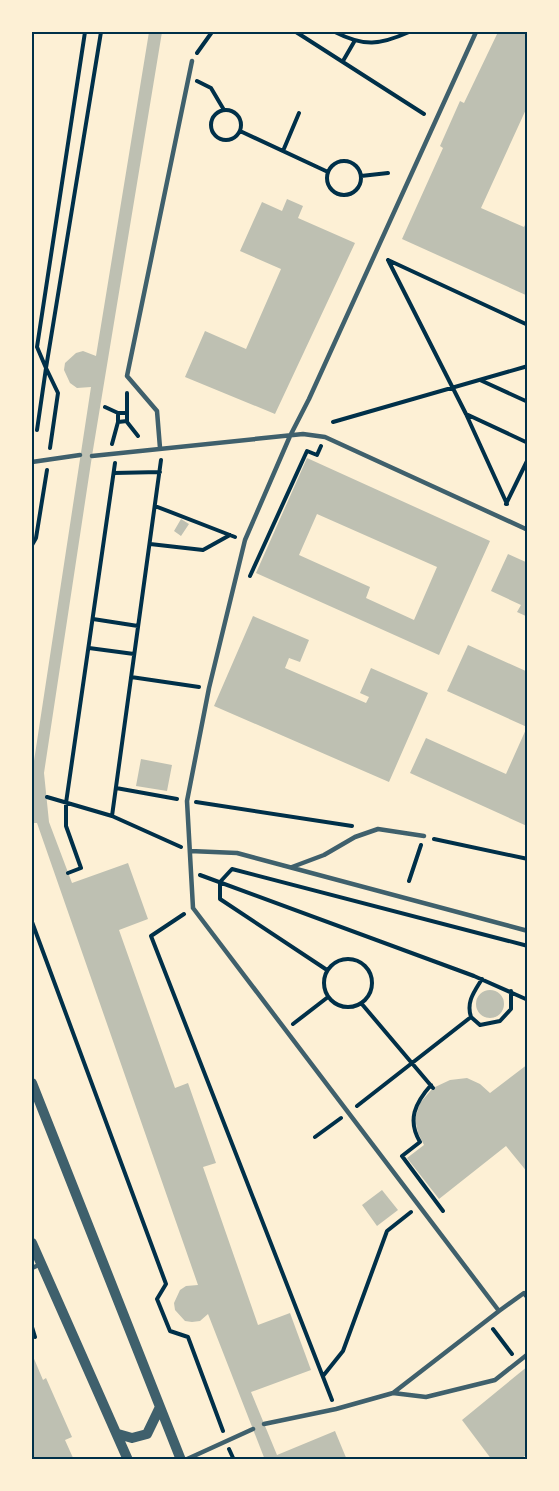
<svg xmlns="http://www.w3.org/2000/svg" width="559" height="1491" font-family="Rubik,sans-serif">
  <style>
    .building { fill: #bec0b2; fill-rule: evenodd }
    .lines { fill: none; stroke-linecap: round; stroke-linejoin: round }
    .path { stroke: #003049; stroke-width: 4 }
    .service { stroke: #3f606c; stroke-width: 4.5 }
    .tertiary { stroke: #3f606c; stroke-width: 10 }
    .neatline { fill: none; stroke: #003049; stroke-width: 2 }
  </style>
  <rect width="100%" height="100%" fill="#fdf0d5"/>
  <path class="building" d="M149,32H162L92,456L44,773L49,822L72,883L128,863L148,919L119,930L175,1088L188,1083L216,1163L203,1167L258,1325L290,1313L311,1370L251,1392L277,1455L335,1431L347,1460H265L208,1314L200,1321L192,1322L185,1321L175,1310L174,1303L180,1290L186,1286L198,1285L37,823H32V774L91,387L77,388L70,383L64,370L65,363L76,353L83,351L96,356Z
    M498,32H528V105L481,208L524,227L528,219V296L402,239L443,148L440,146L460,101L464,103Z
    M287,199L303,206L298,218L355,243L275,414L185,377L205,331L246,349L281,269L240,251L262,202L282,211Z
    M307,458L490,541L439,655L256,573ZM317,514L437,567L414,620L366,598L370,587L299,555Z
    M181,519L189,524L181,536L174,531Z
    M508,554L528,563V617L517,612L521,605L491,591Z
    M253,616L309,640L300,662L289,658L285,668L366,703L369,697L360,693L371,668L428,693L389,782L214,706Z
    M468,645L528,672L527,826L410,773L426,738L506,774L527,727L447,691Z
    M141,759L172,765L167,791L136,786Z
    M476 1004a14 14 0 1 1 28 0a14 14 0 1 1-28 0Z
    M528,1064V1173L506,1146L439,1199L407,1158L424,1145L418,1133L415,1119L420,1103L433,1088L450,1080L467,1078L480,1084L490,1093Z
    M382,1190L398,1210L377,1226L362,1205Z
    M32,1354L43,1380L46,1378L72,1437L65,1440L74,1460H32Z
    M528,1366V1453L520,1460H492L462,1420Z"/>
  <g class="lines">
    <path class="path" d="M296,32L424,114
      M335,32C364,47 380,45 409,32
      M197,53L212,32
      M343,61L354,42
      M197,81L211,88L224,110
      M211 125a15 15 0 1 1 30 0a15 15 0 1 1-30 0Z
      M240,131L328,172
      M283,151L299,113
      M327 178a17 17 0 1 1 34 0a17 17 0 1 1-34 0Z
      M361,176L388,173
      M388,260L466,414L507,504
      M388,260L528,325
      M480,380L528,402
      M127,393V413
      M105,407L118,413H127V421L118,422V413
      M466,414L528,443
      M127,422L138,436
      M333,422L528,366
      M37,430L46,368L37,347L85,32
      M112,444L118,422
      M50,448L58,393L46,368L101,32
      M114,473L160,472
      M506,504L528,459
      M155,506L235,537
      M150,544L203,550L230,535
      M32,545L36,538L47,470
      M250,576L307,451L317,455L321,446
      M93,619L138,626
      M89,648L134,654
      M131,677L199,687
      M116,788L177,799
      M47,797L112,816L181,847
      M196,802L352,826
      M112,816L161,460
      M434,839L528,859
      M68,873L81,868L66,826V803L115,463
      M200,875L474,976L528,1000
      M409,881L421,845
      M184,914L151,936L332,1400
      M32,922L166,1284L157,1299L170,1331L188,1337L223,1431
      M324 983a24 24 0 1 1 48 0a24 24 0 1 1-48 0Z
      M327,970L220,899V882L232,869L528,946
      M361,1003L433,1088
      M471,1017C466,1002 474,992 482,979
      M293,1024L328,997
      M431,1085C415,1103 407,1120 420,1142L402,1156L443,1211
      M357,1106L471,1017L480,1025L500,1021L511,1009V991
      M315,1137L341,1118
      M32,1327L35,1337
      M493,1329L512,1354
      M323,1376L343,1351L387,1231L411,1212
      M229,1449L234,1460"/>
    <path class="service" d="M160,448L157,411L127,376L192,61
      M92,456L303,434L325,437L528,530
      M32,462L80,455
      M190,851L237,853L528,931
      M292,867L324,855L355,837L378,829L424,836
      M32,1268L41,1264
      M499,1311L524,1293L528,1298
      M393,1393L426,1397L495,1380L528,1354
      M264,1424L336,1409L393,1393L499,1311L193,908L187,801L209,688L245,540L290,436L309,399L476,32
      M185,1460L253,1429"/>
    <path class="tertiary" d="M32,1083L181,1460
      M32,1243L128,1460
      M118,1434L132,1438L147,1434L160,1407"/>
  </g>
  <rect width="559" height="1491" fill="none" stroke="#fdf0d5" stroke-width="66"/>
  <rect x="33" y="33" width="493" height="1425" class="neatline"/>
</svg>
